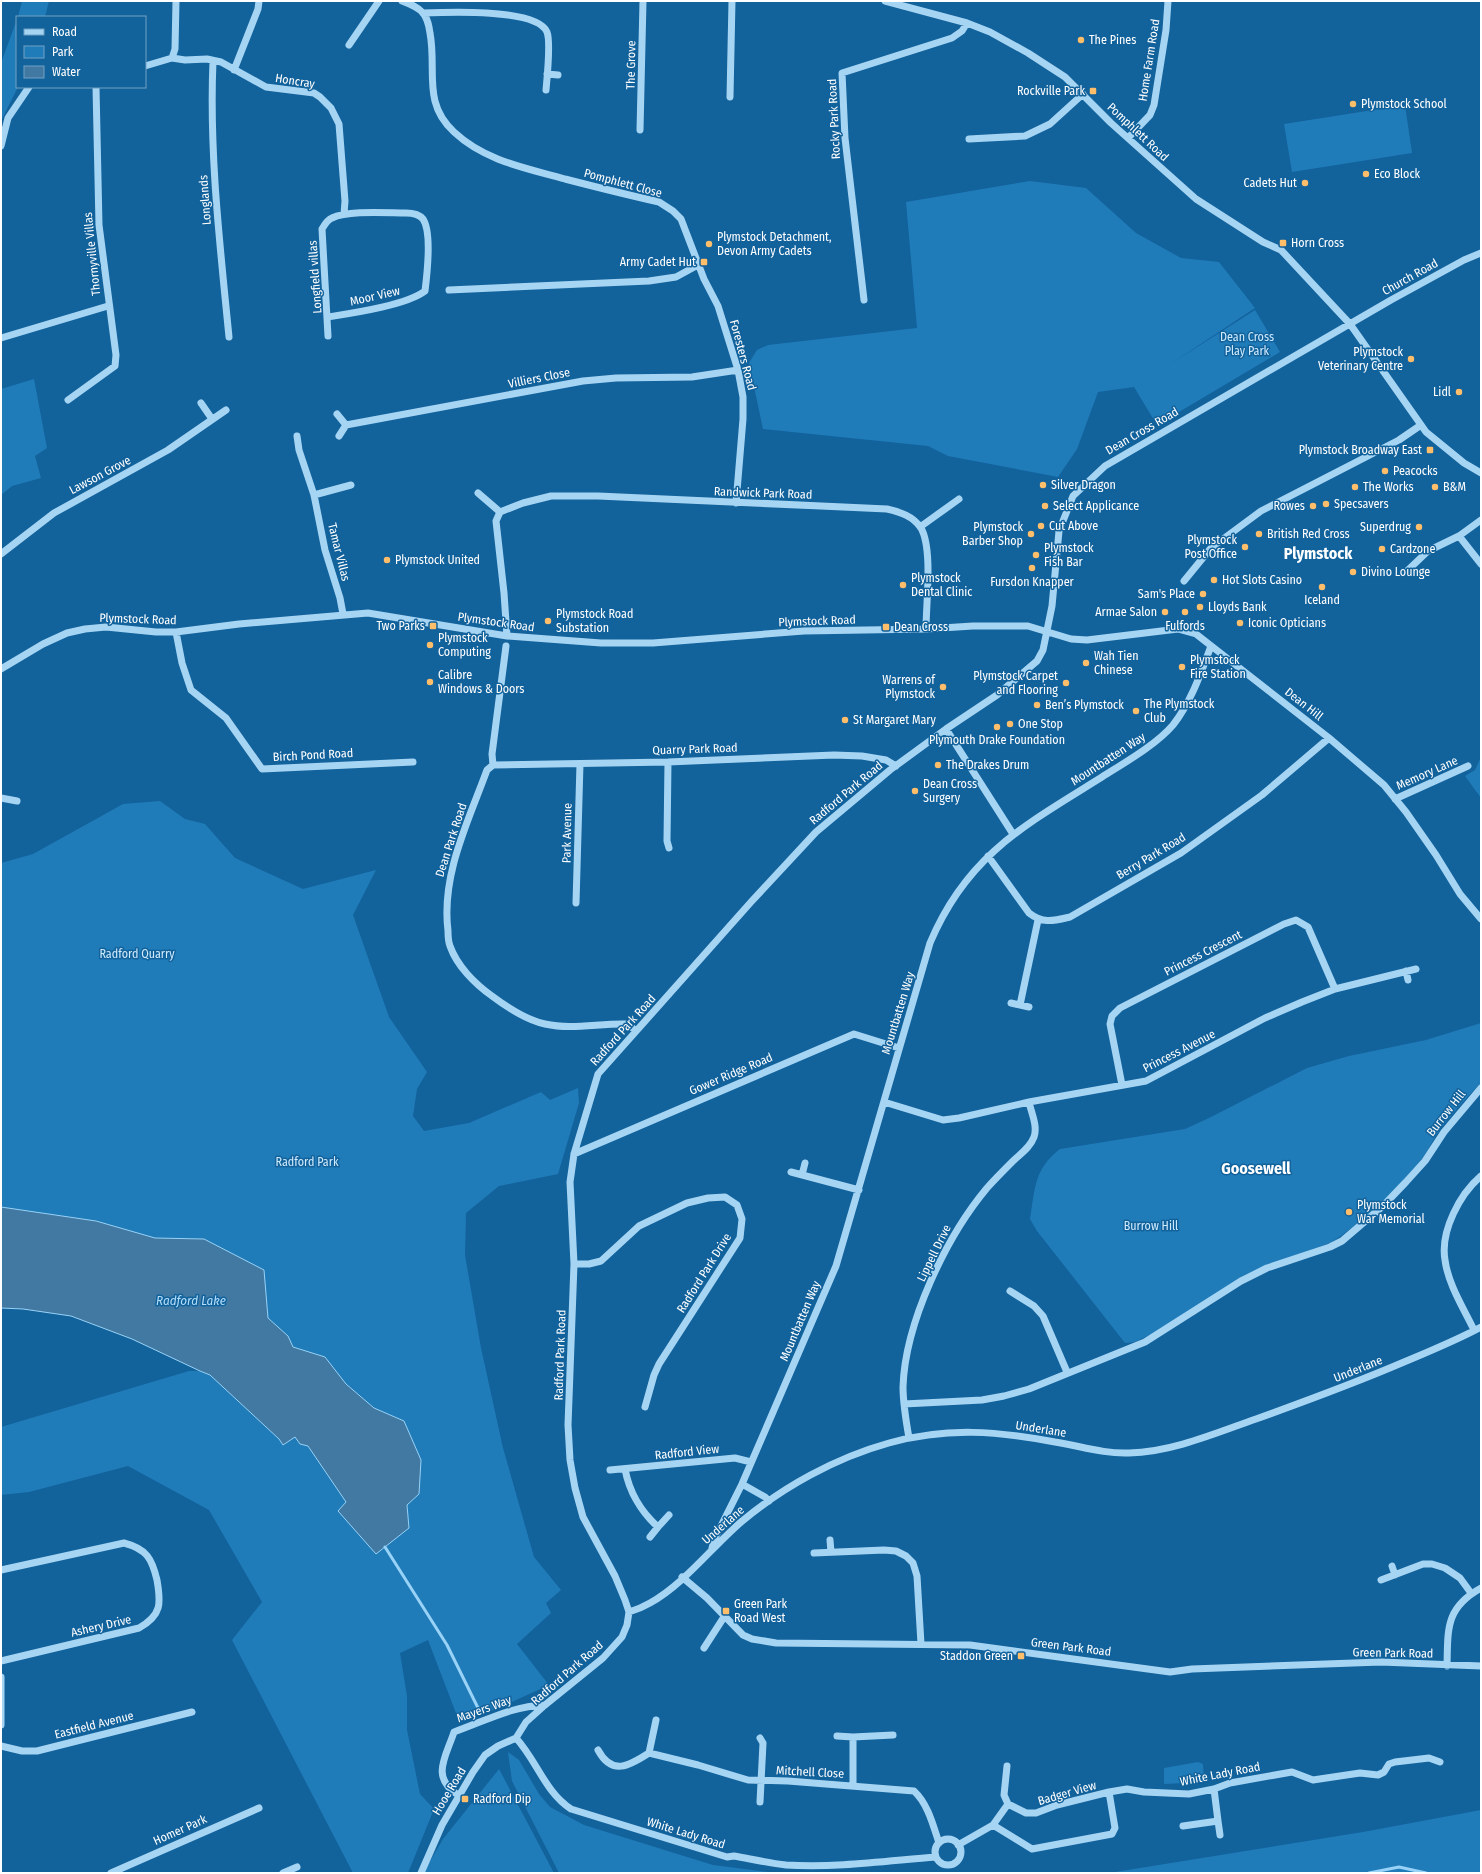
<svg xmlns="http://www.w3.org/2000/svg" width="1482" height="1874" font-family="'Fira Sans Condensed',sans-serif">
  <style>
    .green { fill: #207cb9 }
    .water { fill: #4179a2; stroke: #98d2f7 }
    .lines { fill: none; stroke-linecap: round; stroke-linejoin: round }
    .stream { stroke: #98d2f7; stroke-width: 3 }
    .minor { stroke: #a6d5f4; stroke-width: 7 }
    .poi-dot { fill: #ffbe6a; stroke: #12629c; stroke-width: 1.5 }
    .labels { text-anchor: middle; stroke-width: 3; stroke-linejoin: round; paint-order: stroke }
    .poi-label { font-size: 12px; fill: #fff; stroke: #12629c; text-anchor: start }
    .street-label { font-size: 12px; fill: #fff; stroke: #12629c }
    .park-label { font-size: 12px; fill: #cfebfe; stroke: #12629c }
    .water-label { font-size: 13px; font-style: italic; fill: #b3defb; stroke: #12629c }
    .district-label { font-size: 16px; font-weight: bold; fill: #fff; stroke: #12629c }
  </style>
  <rect width="100%" height="100%" fill="#12629c"/>
  <path class="green" d="M22,1H49L45,17H18Z
    M17,19L18,87L1,121V63Z
    M1405,105L1412,153L1292,172L1284,124Z
    M1030,181L1086,188L1136,233L1181,258L1219,262L1255,308L1169,365L1255,310L1280,352L1157,425L1134,387L1098,392L1077,449L1058,477L948,456L928,446L763,429L749,363L757,350L768,345L917,328L906,202Z
    M34,379L47,448L35,456L41,478L12,486L1,495V389Z
    M1481,757V798L1465,776L1475,770Z
    M160,801L185,819L205,824L235,858L303,889L376,870L353,915L389,1017L427,1072L417,1089L413,1116L424,1131L469,1123L541,1092L550,1100L578,1088L579,1103L558,1174L499,1186L466,1213L465,1255L481,1348L503,1448L534,1557L561,1590L546,1603L551,1613L517,1644L549,1685L499,1708L459,1721L428,1640L400,1653L407,1696V1730L420,1794L434,1809L408,1873H353L232,1640L262,1602L209,1510L128,1466L29,1492L1,1495V1427L189,1371H200L210,1375L279,1439L283,1445L295,1436L300,1444L308,1446L346,1502L409,1528L407,1505L419,1494L404,1421L374,1408L346,1384L325,1357L293,1347L288,1336L268,1318L266,1295L204,1239L155,1238L96,1221L1,1208V863L33,854L123,804Z
    M1481,1023V1083C1465,1099 1450,1116 1437,1134C1432,1141 1429,1149 1424,1156C1409,1179 1355,1229 1330,1243L1244,1275L1156,1332L1135,1342L1125,1343L1037,1231L1030,1219C1035,1189 1034,1169 1060,1149L1185,1129L1209,1118L1307,1068L1349,1056L1426,1040Z
    M508,1752L519,1760L539,1794L550,1807L584,1825L713,1865L776,1873H559L512,1781Z
    M1198,1762L1203,1764L1204,1782L1164,1784V1768Z
    M499,1769L554,1873H423L443,1839Z
    M1481,1810V1873H1109L1363,1832Z"/>
  <path class="water" d="M1,1207L96,1221L155,1238L204,1239L264,1270L268,1318L288,1336L293,1347L325,1357L346,1384L374,1408L404,1421L421,1460L419,1494L407,1505L409,1528L376,1554L338,1511L346,1502L308,1446L300,1444L295,1437L283,1445L279,1439L210,1375L200,1371L132,1339L71,1316L23,1309L1,1308Z"/>
  <g class="lines">
    <path class="stream" d="M385,1547L447,1645L478,1708
      M1369,1873L1399,1867L1426,1873"/>
    <path class="minor" d="M402,1C410,4 418,7 423,13C428,19 429,26 430,33C437,70 422,103 454,132C485,161 526,168 565,179C596,187 628,195 659,202L673,211L681,219L704,279L718,306L738,370L743,397V419L736,503
      M885,1L967,23L990,32L1028,53L1065,77L1111,123L1196,199L1263,242L1281,250L1350,324L1426,432L1464,463L1481,473
      M423,13C446,12 537,8 547,32C551,42 547,78 546,90
      M349,45L379,1
      M172,58L185,60L207,59L221,62L266,87L314,93L320,97L331,108L339,124L345,201L344,214
      M213,61C209,153 220,245 229,337
      M145,66L172,58L175,49L176,1
      M234,70L258,9L259,1
      M547,74L558,75
      M730,97L732,1
      M640,130L643,1
      M1128,138L1150,115L1154,105L1166,30L1168,1
      M969,139L1025,136L1050,124L1083,94
      M1,146L8,118L29,87
      M449,290L649,281L676,277L698,265
      M864,300L845,138L842,73L952,38L962,31L967,23
      M328,317C353,313 407,305 425,291C427,275 432,232 423,219C419,214 412,213 406,213C387,213 348,210 332,218C327,220 325,224 322,229L328,336
      M1,338L108,306
      M68,400L115,366L116,355L99,225L96,87
      M201,403L212,419
      M337,414L346,425L339,436
      M346,425L583,381L616,378L692,377L738,370
      M297,436L299,450L314,495L325,550L340,598L343,614
      M478,493L500,512
      M314,495L351,485
      M920,527L959,499
      M1459,536L1481,564
      M1,554L54,513L168,450L226,410
      M1408,570L1428,551L1459,536L1481,520
      M1184,581L1211,548L1261,511L1399,440L1421,425
      M176,632L182,663L191,690L226,718L262,769L413,762
      M507,636L504,593L496,521L500,512L523,503L551,496H598L887,509C900,512 913,516 921,528C933,549 926,604 926,629
      M1,669L43,644L67,633L85,629L106,627L156,632H176L239,624L368,613L507,636L601,643H653L804,631L926,629L973,626H1028L1071,639L1087,640L1178,629L1196,634L1329,738L1384,785L1406,812L1436,855L1460,894L1481,919
      M946,729L1013,834
      M668,762L667,841L669,848
      M493,765L487,770C468,822 441,875 448,931C448,935 448,941 450,946C457,966 475,984 492,996C508,1008 526,1020 545,1024C572,1030 600,1023 627,1024L635,1030
      M493,765L668,762L834,755L862,756L886,760L896,766
      M493,765L492,754L506,646
      M1,798L17,801
      M1395,799L1468,766
      M988,856L1029,913C1043,924 1053,921 1070,917L1181,853L1262,795L1329,738
      M576,903L580,764
      M1406,971L1408,980
      M1011,1003L1029,1007
      M1020,1005L1038,920
      M1122,1085L1110,1024L1112,1016L1120,1008L1284,924L1296,920L1308,927L1335,989
      M884,1102L943,1120L959,1118L1029,1102L1146,1081L1265,1018L1302,1002L1335,989L1416,969
      M574,1154L854,1034L899,1048
      M791,1172L859,1190
      M802,1175L805,1163
      M574,1264H589L601,1261L639,1226L687,1203L708,1198L725,1197L737,1205L742,1219L740,1238L659,1364L654,1375L645,1407
      M1010,1291L1034,1306L1043,1316L1067,1372
      M1474,1330C1464,1309 1448,1284 1445,1260C1440,1231 1460,1194 1481,1176
      M904,1404L982,1400L1004,1396L1029,1389L1145,1342L1241,1281L1267,1268L1330,1247L1342,1241L1383,1206L1406,1182L1425,1161L1444,1132L1481,1088
      M909,1438C906,1421 903,1404 903,1387C905,1323 946,1237 987,1188C995,1179 1004,1170 1012,1162C1020,1154 1030,1148 1034,1137C1038,1126 1031,1112 1029,1102
      M625,1469C629,1491 641,1512 658,1527L650,1537
      M610,1470L735,1458L751,1462
      M742,1484L765,1497L769,1501
      M658,1527L669,1515
      M830,1540L831,1552
      M712,1548L714,1540L742,1484L836,1266L930,943C967,855 1025,825 1102,777C1124,763 1156,745 1173,725C1191,702 1201,673 1211,646
      M814,1553L884,1550L896,1551L906,1556L913,1563L917,1576L921,1644
      M1392,1566L1395,1575
      M1,1570L124,1543C147,1549 152,1559 157,1580C161,1603 162,1615 139,1628L1,1661
      M682,1577L707,1598L743,1635L752,1639L776,1643L970,1645L1170,1672L1192,1669L1381,1662L1481,1666
      M1381,1580L1423,1564H1432L1445,1568L1460,1578L1471,1593
      M629,1612C636,1610 643,1607 650,1603C684,1584 711,1548 741,1522C783,1487 835,1458 889,1443C947,1427 997,1431 1055,1442C1080,1446 1104,1454 1129,1453C1172,1452 1216,1433 1256,1419C1306,1401 1355,1383 1404,1362C1430,1351 1457,1340 1481,1327
      M704,1648L724,1617
      M1447,1666C1448,1629 1445,1608 1481,1588
      M1,1677V1725
      M837,1736L853,1737
      M516,1738L526,1722L545,1705L603,1658L622,1637L627,1625L629,1612L625,1600L615,1576L583,1517L575,1488L570,1460L568,1425L574,1264L570,1182L574,1154L598,1074L751,902L816,832L890,770L946,729L997,695L1037,661L1043,650L1052,606L1059,531L1073,496L1105,466L1391,300L1464,260L1481,253
      M516,1738C537,1761 545,1792 571,1809L727,1857L734,1856C751,1859 769,1863 786,1865C836,1868 886,1861 936,1857
      M760,1738L763,1743L760,1802
      M1,1746L22,1751H37L192,1712
      M598,1750C612,1776 629,1766 649,1753L698,1765L748,1780L788,1781L914,1791C928,1804 933,1825 939,1843
      M649,1753L656,1720
      M1007,1766L1004,1795L1008,1804
      M853,1786V1737L893,1735
      M458,1795C430,1777 446,1757 454,1732C485,1721 512,1706 545,1705
      M1218,1821L1220,1835
      M993,1825L1008,1804L1026,1813H1036L1057,1805L1109,1792
      M1183,1826L1218,1821L1214,1789
      M935 1852a13 13 0 1 1 26 0a13 13 0 1 1-26 0Z
      M958,1845L993,1825L1032,1849L1112,1834L1115,1828L1109,1792L1127,1789L1144,1792L1189,1794L1214,1789L1230,1783L1292,1772L1313,1780L1360,1773L1378,1775L1384,1772L1389,1764L1395,1762L1429,1758L1440,1762
      M111,1873L259,1808
      M283,1873L297,1867
      M421,1873L442,1825L473,1772L485,1755L498,1746L516,1738"/>
  </g>
  <g class="poi-dot">
    <circle cx="1081" cy="40" r="4"/>
    <rect x="1089" y="87" width="8" height="8" rx="2"/>
    <circle cx="1353" cy="104" r="4"/>
    <circle cx="1366" cy="174" r="4"/>
    <circle cx="1305" cy="183" r="4"/>
    <rect x="1279" y="239" width="8" height="8" rx="2"/>
    <circle cx="709" cy="244" r="4"/>
    <rect x="700" y="258" width="8" height="8" rx="2"/>
    <circle cx="1411" cy="359" r="4"/>
    <circle cx="1459" cy="392" r="4"/>
    <rect x="1426" y="446" width="8" height="8" rx="2"/>
    <circle cx="1385" cy="471" r="4"/>
    <circle cx="1043" cy="485" r="4"/>
    <circle cx="1355" cy="487" r="4"/>
    <circle cx="1435" cy="487" r="4"/>
    <circle cx="1326" cy="504" r="4"/>
    <circle cx="1045" cy="506" r="4"/>
    <circle cx="1313" cy="506" r="4"/>
    <circle cx="1041" cy="526" r="4"/>
    <circle cx="1419" cy="527" r="4"/>
    <circle cx="1031" cy="534" r="4"/>
    <circle cx="1259" cy="534" r="4"/>
    <circle cx="1245" cy="547" r="4"/>
    <circle cx="1382" cy="549" r="4"/>
    <circle cx="1036" cy="555" r="4"/>
    <circle cx="387" cy="560" r="4"/>
    <circle cx="1032" cy="568" r="4"/>
    <circle cx="1353" cy="572" r="4"/>
    <circle cx="1214" cy="580" r="4"/>
    <circle cx="903" cy="585" r="4"/>
    <circle cx="1322" cy="587" r="4"/>
    <circle cx="1203" cy="594" r="4"/>
    <circle cx="1200" cy="607" r="4"/>
    <circle cx="1165" cy="612" r="4"/>
    <circle cx="1185" cy="612" r="4"/>
    <circle cx="548" cy="621" r="4"/>
    <circle cx="1240" cy="623" r="4"/>
    <rect x="429" y="622" width="8" height="8" rx="2"/>
    <rect x="882" y="623" width="8" height="8" rx="2"/>
    <circle cx="430" cy="645" r="4"/>
    <circle cx="1086" cy="663" r="4"/>
    <circle cx="1182" cy="667" r="4"/>
    <circle cx="430" cy="682" r="4"/>
    <circle cx="1066" cy="683" r="4"/>
    <circle cx="943" cy="687" r="4"/>
    <circle cx="1037" cy="705" r="4"/>
    <circle cx="1136" cy="711" r="4"/>
    <circle cx="845" cy="720" r="4"/>
    <circle cx="1010" cy="724" r="4"/>
    <circle cx="997" cy="727" r="4"/>
    <circle cx="938" cy="765" r="4"/>
    <circle cx="915" cy="791" r="4"/>
    <circle cx="1349" cy="1212" r="4"/>
    <rect x="722" y="1607" width="8" height="8" rx="2"/>
    <rect x="1017" y="1652" width="8" height="8" rx="2"/>
    <rect x="461" y="1795" width="8" height="8" rx="2"/>
  </g>
  <g class="labels">
    <g class="poi-label">
      <text x="1089" y="44">The Pines</text>
      <text x="1085" y="95" text-anchor="end">Rockville Park</text>
      <text x="1361" y="108">Plymstock School</text>
      <text x="1374" y="178">Eco Block</text>
      <text x="1297" y="187" text-anchor="end">Cadets Hut</text>
      <text x="717" y="241">Plymstock Detachment,<tspan x="717" dy="14">Devon Army Cadets</tspan></text>
      <text x="1291" y="247">Horn Cross</text>
      <text x="696" y="266" text-anchor="end">Army Cadet Hut</text>
      <text x="1403" y="356" text-anchor="end">Plymstock<tspan x="1403" dy="14">Veterinary Centre</tspan></text>
      <text x="1451" y="396" text-anchor="end">Lidl</text>
      <text x="1422" y="454" text-anchor="end">Plymstock Broadway East</text>
      <text x="1393" y="475">Peacocks</text>
      <text x="1051" y="489">Silver Dragon</text>
      <text x="1363" y="491">The Works</text>
      <text x="1443" y="491">B&amp;M</text>
      <text x="1334" y="508">Specsavers</text>
      <text x="1053" y="510">Select Applicance</text>
      <text x="1305" y="510" text-anchor="end">Rowes</text>
      <text x="1049" y="530">Cut Above</text>
      <text x="1023" y="531" text-anchor="end">Plymstock<tspan x="1023" dy="14">Barber Shop</tspan></text>
      <text x="1411" y="531" text-anchor="end">Superdrug</text>
      <text x="1267" y="538">British Red Cross</text>
      <text x="1237" y="544" text-anchor="end">Plymstock<tspan x="1237" dy="14">Post Office</tspan></text>
      <text x="1044" y="552">Plymstock<tspan x="1044" dy="14">Fish Bar</tspan></text>
      <text x="1390" y="553">Cardzone</text>
      <text x="395" y="564">Plymstock United</text>
      <text x="1361" y="576">Divino Lounge</text>
      <text x="911" y="582">Plymstock<tspan x="911" dy="14">Dental Clinic</tspan></text>
      <text x="1222" y="584">Hot Slots Casino</text>
      <text x="1032" y="586" text-anchor="middle">Fursdon Knapper</text>
      <text x="1195" y="598" text-anchor="end">Sam's Place</text>
      <text x="1322" y="604" text-anchor="middle">Iceland</text>
      <text x="1208" y="611">Lloyds Bank</text>
      <text x="1157" y="616" text-anchor="end">Armae Salon</text>
      <text x="556" y="618">Plymstock Road<tspan x="556" dy="14">Substation</tspan></text>
      <text x="1248" y="627">Iconic Opticians</text>
      <text x="425" y="630" text-anchor="end">Two Parks</text>
      <text x="1185" y="630" text-anchor="middle">Fulfords</text>
      <text x="894" y="631">Dean Cross</text>
      <text x="438" y="642">Plymstock<tspan x="438" dy="14">Computing</tspan></text>
      <text x="1094" y="660">Wah Tien<tspan x="1094" dy="14">Chinese</tspan></text>
      <text x="1190" y="664">Plymstock<tspan x="1190" dy="14">Fire Station</tspan></text>
      <text x="438" y="679">Calibre<tspan x="438" dy="14">Windows &amp; Doors</tspan></text>
      <text x="1058" y="680" text-anchor="end">Plymstock Carpet<tspan x="1058" dy="14">and Flooring</tspan></text>
      <text x="935" y="684" text-anchor="end">Warrens of<tspan x="935" dy="14">Plymstock</tspan></text>
      <text x="1144" y="708">The Plymstock<tspan x="1144" dy="14">Club</tspan></text>
      <text x="1045" y="709">Ben’s Plymstock</text>
      <text x="853" y="724">St Margaret Mary</text>
      <text x="1018" y="728">One Stop</text>
      <text x="997" y="744" text-anchor="middle">Plymouth Drake Foundation</text>
      <text x="946" y="769">The Drakes Drum</text>
      <text x="923" y="788">Dean Cross<tspan x="923" dy="14">Surgery</tspan></text>
      <text x="1357" y="1209">Plymstock<tspan x="1357" dy="14">War Memorial</tspan></text>
      <text x="734" y="1608">Green Park<tspan x="734" dy="14">Road West</tspan></text>
      <text x="1013" y="1660" text-anchor="end">Staddon Green</text>
      <text x="473" y="1803">Radford Dip</text>
    </g>
    <g class="street-label">
      <text transform="translate(1149 60) rotate(-81)" y="4">Home Farm Road</text>
      <text transform="translate(631 65) rotate(-89)" y="4">The Grove</text>
      <text transform="translate(295 81) rotate(9)" y="4">Honcray</text>
      <text transform="translate(834 119) rotate(-93)" y="4">Rocky Park Road</text>
      <text transform="translate(1138 132) rotate(43)" y="4">Pomphlett Road</text>
      <text transform="translate(623 183) rotate(15)" y="4">Pomphlett Close</text>
      <text transform="translate(205 200) rotate(-94)" y="4">Longlands</text>
      <text transform="translate(92 254) rotate(-96)" y="4">Thornyville Villas</text>
      <text transform="translate(315 277) rotate(-94)" y="4">Longfield villas</text>
      <text transform="translate(1410 277) rotate(-29)" y="4">Church Road</text>
      <text transform="translate(375 296) rotate(-13)" y="4">Moor View</text>
      <text transform="translate(743 355) rotate(75)" y="4">Foresters Road</text>
      <text transform="translate(539 378) rotate(-11)" y="4">Villiers Close</text>
      <text transform="translate(1142 431) rotate(-30)" y="4">Dean Cross Road</text>
      <text transform="translate(100 475) rotate(-28)" y="4">Lawson Grove</text>
      <text transform="translate(763 493) rotate(2)" y="4">Randwick Park Road</text>
      <text transform="translate(339 552) rotate(76)" y="4">Tamar Villas</text>
      <text transform="translate(138 619) rotate(2)" y="4">Plymstock Road</text>
      <text transform="translate(817 621) rotate(-2)" y="4">Plymstock Road</text>
      <text transform="translate(496 622) rotate(8)" y="4">Plymstock Road</text>
      <text transform="translate(1304 704) rotate(38)" y="4">Dean Hill</text>
      <text transform="translate(695 749) rotate(-2)" y="4">Quarry Park Road</text>
      <text transform="translate(313 755) rotate(-3)" y="4">Birch Pond Road</text>
      <text transform="translate(1108 759) rotate(-33)" y="4">Mountbatten Way</text>
      <text transform="translate(1427 773) rotate(-24)" y="4">Memory Lane</text>
      <text transform="translate(846 793) rotate(-40)" y="4">Radford Park Road</text>
      <text transform="translate(567 833) rotate(-89)" y="4">Park Avenue</text>
      <text transform="translate(451 840) rotate(-72)" y="4">Dean Park Road</text>
      <text transform="translate(1151 856) rotate(-31)" y="4">Berry Park Road</text>
      <text transform="translate(1203 953) rotate(-27)" y="4">Princess Crescent</text>
      <text transform="translate(898 1013) rotate(-73)" y="4">Mountbatten Way</text>
      <text transform="translate(623 1030) rotate(-48)" y="4">Radford Park Road</text>
      <text transform="translate(1179 1051) rotate(-27)" y="4">Princess Avenue</text>
      <text transform="translate(731 1074) rotate(-23)" y="4">Gower Ridge Road</text>
      <text transform="translate(1446 1113) rotate(-52)" y="4">Burrow Hill</text>
      <text transform="translate(934 1253) rotate(-64)" y="4">Lippell Drive</text>
      <text transform="translate(704 1273) rotate(-58)" y="4">Radford Park Drive</text>
      <text transform="translate(800 1321) rotate(-67)" y="4">Mountbatten Way</text>
      <text transform="translate(560 1355) rotate(-88)" y="4">Radford Park Road</text>
      <text transform="translate(1358 1369) rotate(-22)" y="4">Underlane</text>
      <text transform="translate(1041 1429) rotate(9)" y="4">Underlane</text>
      <text transform="translate(687 1452) rotate(-6)" y="4">Radford View</text>
      <text transform="translate(723 1525) rotate(-41)" y="4">Underlane</text>
      <text transform="translate(101 1626) rotate(-13)" y="4">Ashery Drive</text>
      <text transform="translate(1071 1647) rotate(7)" y="4">Green Park Road</text>
      <text transform="translate(1393 1653) rotate(1)" y="4">Green Park Road</text>
      <text transform="translate(567 1673) rotate(-41)" y="4">Radford Park Road</text>
      <text transform="translate(484 1709) rotate(-20)" y="4">Mayers Way</text>
      <text transform="translate(94 1725) rotate(-14)" y="4">Eastfield Avenue</text>
      <text transform="translate(810 1772) rotate(3)" y="4">Mitchell Close</text>
      <text transform="translate(1220 1774) rotate(-11)" y="4">White Lady Road</text>
      <text transform="translate(449 1791) rotate(-59)" y="4">Hooe Road</text>
      <text transform="translate(1067 1793) rotate(-16)" y="4">Badger View</text>
      <text transform="translate(180 1830) rotate(-24)" y="4">Homer Park</text>
      <text transform="translate(686 1833) rotate(17)" y="4">White Lady Road</text>
    </g>
    <g class="park-label">
      <text x="1247" y="341">Dean Cross<tspan x="1247" dy="14">Play Park</tspan></text>
      <text x="137" y="958">Radford Quarry</text>
      <text x="307" y="1166">Radford Park</text>
      <text x="1151" y="1230">Burrow Hill</text>
    </g>
    <g class="water-label">
      <text x="191" y="1305">Radford Lake</text>
    </g>
    <g class="district-label">
      <text x="1318" y="559">Plymstock</text>
      <text x="1256" y="1174">Goosewell</text>
    </g>
  </g>
  <rect width="1482" height="1874" fill="none" stroke="#ffffff" stroke-width="4"/>
  <rect x="16" y="16" width="130" height="72" fill="#12629c" stroke="#71a1c4"/>
  <rect x="24" y="29" width="20" height="6" fill="#a6d5f4" stroke="#71a1c4"/>
  <text x="52" y="36" font-size="12" fill="#ffffff">Road</text>
  <rect x="24" y="46" width="20" height="12" fill="#207cb9" stroke="#71a1c4"/>
  <text x="52" y="56" font-size="12" fill="#ffffff">Park</text>
  <rect x="24" y="66" width="20" height="12" fill="#4179a2" stroke="#71a1c4"/>
  <text x="52" y="76" font-size="12" fill="#ffffff">Water</text>
</svg>
